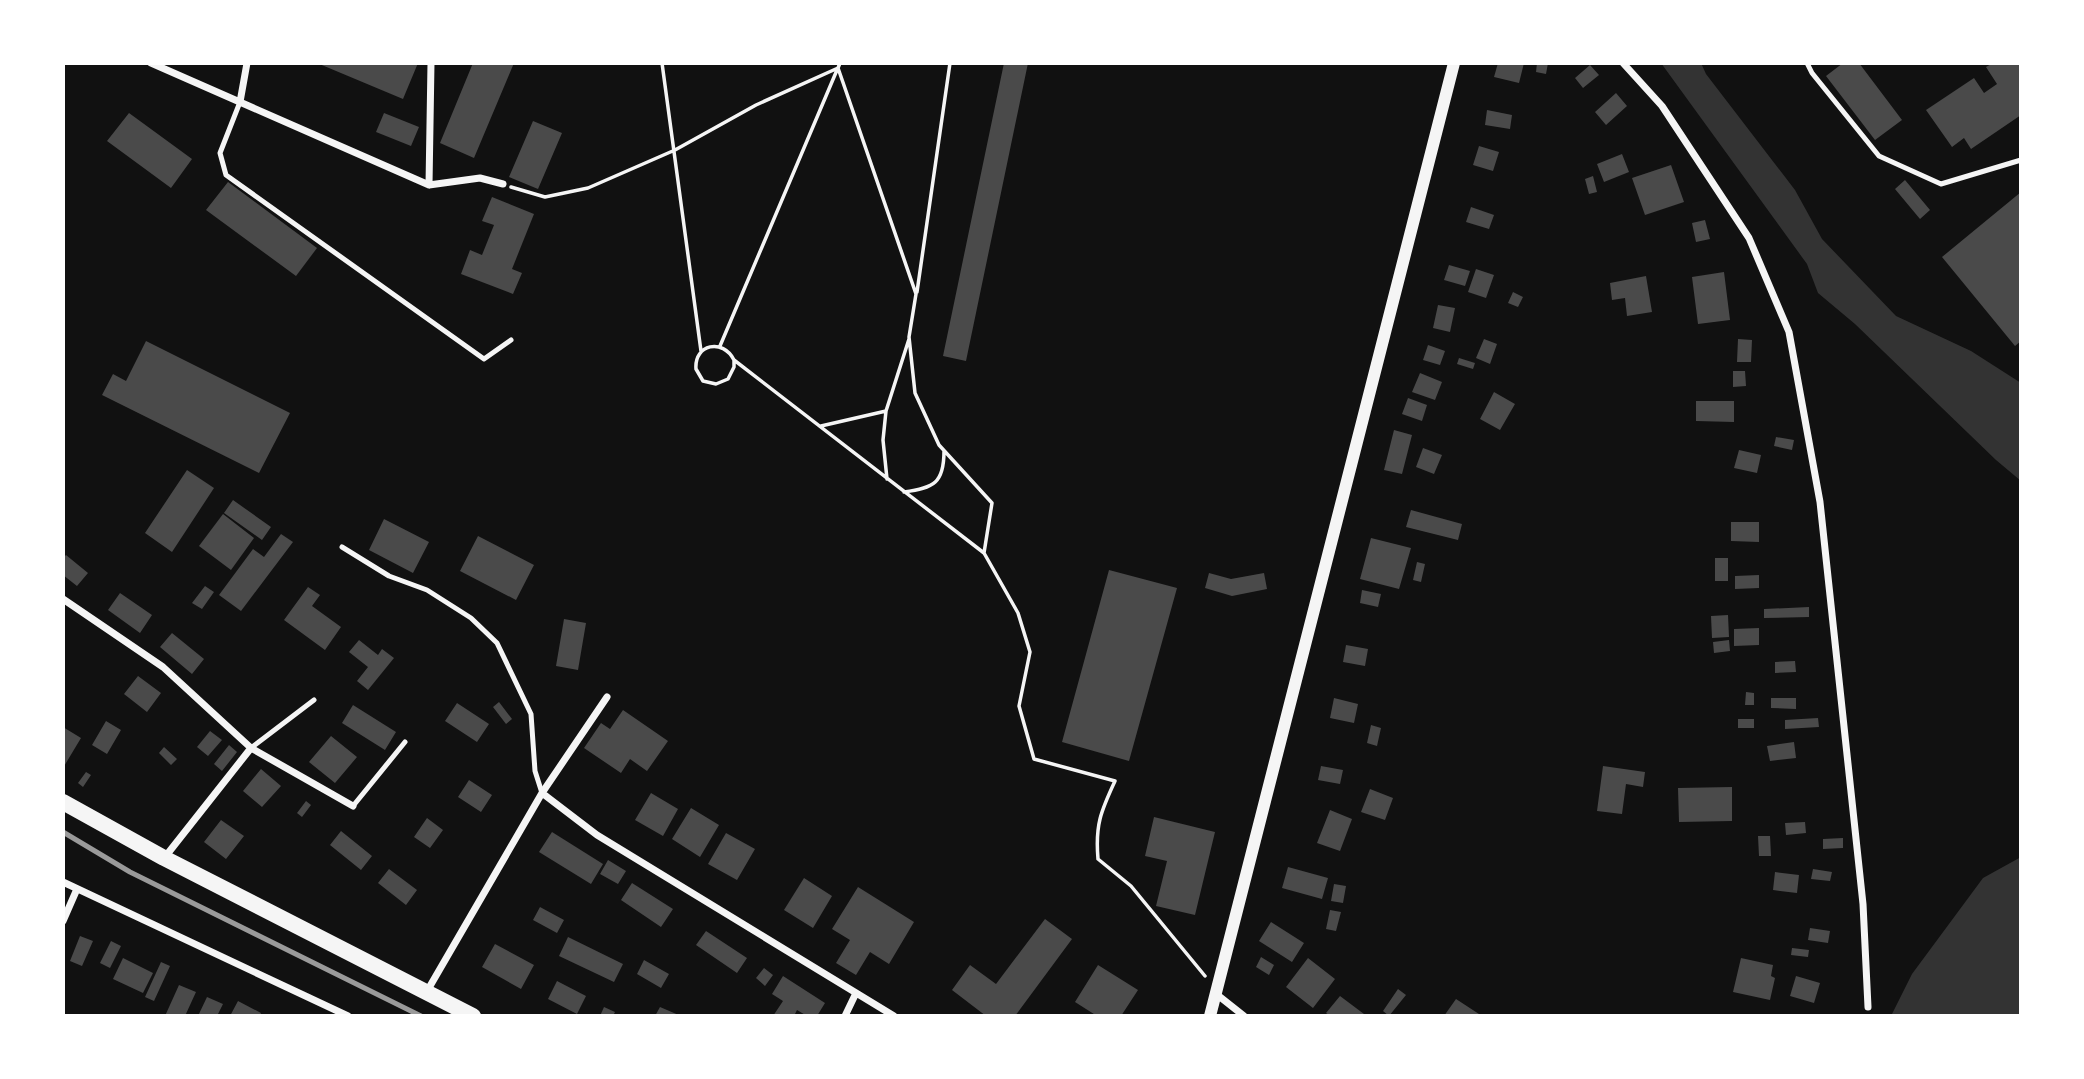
<svg xmlns="http://www.w3.org/2000/svg" width="2084" height="1079" font-family="'Times New Roman',serif">
  <style>
    .water { fill: #333 }
    .building { fill: #4a4a4a }
    .lines { fill: none; stroke-linecap: round; stroke-linejoin: round }
    .path { stroke: #f5f5f5; stroke-width: 3.5 }
    .service { stroke: #f5f5f5; stroke-width: 5 }
    .minor { stroke: #f5f5f5; stroke-width: 7 }
    .tertiary { stroke: #f5f5f5; stroke-width: 12 }
    .primary { stroke: #f5f5f5; stroke-width: 16 }
    .rail { stroke: #9a9a9a; stroke-width: 5 }
  </style>
  <rect width="100%" height="100%" fill="#111"/>
  <path class="water" d="M1661,63H1701L1706,74L1795,190L1822,239L1896,316L1971,351L2021,383V481L1996,460L1855,324L1818,293L1807,264Z
    M2021,857V1016H1891L1912,974L1983,878Z"/>
  <path class="building" d="M317,63H418L403,99Z
    M473,63H514L474,158L440,143Z
    M1004,63H1028L966,361L943,356Z
    M1498,63H1524L1519,83L1494,77Z
    M1537,63H1548L1546,74L1536,72Z
    M1843,63H1859L1902,120L1875,140L1826,76Z
    M1993,63H2021V115L1971,149L1964,138L1952,147L1926,110L1974,78L1984,93L1997,84L1986,67Z
    M1590,65L1599,75L1583,88L1575,78Z
    M1616,93L1627,106L1606,125L1595,112Z
    M1487,110L1512,115L1510,129L1485,125Z
    M129,113L192,159L171,188L107,141Z
    M384,113L419,127L411,146L376,132Z
    M533,121L562,133L538,189L509,177Z
    M1479,146L1499,152L1493,171L1473,165Z
    M1622,154L1629,172L1604,182L1597,164Z
    M1671,165L1684,202L1645,215L1632,178Z
    M1593,176L1597,192L1589,194L1585,179Z
    M1905,180L1930,210L1920,219L1895,189Z
    M228,182L317,248L296,276L206,210Z
    M2021,192V341L2015,346L1942,257Z
    M492,197L534,214L512,269L522,273L513,294L461,274L470,250L482,255L494,225L482,221Z
    M1471,207L1494,215L1489,229L1466,222Z
    M1705,220L1710,239L1696,242L1692,223Z
    M1449,265L1470,271L1465,286L1444,280Z
    M1476,269L1494,275L1486,298L1468,292Z
    M1724,272L1730,320L1698,324L1692,277Z
    M1646,276L1652,312L1627,316L1625,298L1612,300L1610,283Z
    M1513,292L1523,297L1518,307L1508,303Z
    M1438,305L1455,308L1450,332L1433,328Z
    M1484,339L1497,344L1490,364L1476,358Z
    M1738,339L1752,340L1751,362H1737Z
    M146,341L290,413L259,473L102,395L113,374L126,381Z
    M1428,345L1445,351L1440,365L1423,360Z
    M1459,358L1475,363L1473,369L1457,364Z
    M1733,371H1745L1746,386L1733,387Z
    M1420,373L1442,382L1435,400L1412,392Z
    M1494,392L1515,404L1500,430L1480,419Z
    M1408,398L1427,405L1422,421L1402,414Z
    M1696,401H1734V422L1696,421Z
    M1394,430L1412,435L1402,474L1384,470Z
    M1776,437L1794,440L1792,450L1774,446Z
    M1423,448L1442,455L1434,474L1416,467Z
    M1739,450L1761,455L1757,473L1734,468Z
    M187,470L214,488L172,552L145,533Z
    M233,500L271,527L262,540L224,513Z
    M1411,510L1462,524L1458,540L1406,527Z
    M223,514L254,538L231,570L199,546Z
    M384,519L429,542L413,573L369,550Z
    M1731,522H1759V542L1731,541Z
    M281,534L293,542L241,611L219,595L253,549L264,557Z
    M478,536L534,565L516,600L460,571Z
    M1371,538L1411,548L1399,589L1360,579Z
    M66,555L88,573L77,586L63,575V558Z
    M1715,558H1728V581H1715Z
    M1417,562L1425,564L1421,582L1413,580Z
    M1109,570L1177,588L1129,761L1062,742Z
    M1209,573L1231,579L1264,573L1267,589L1232,596L1205,588Z
    M1759,575V588L1735,589V576Z
    M205,586L214,592L202,609L192,603Z
    M308,587L320,595L312,606L341,627L325,650L284,620Z
    M1362,590L1381,594L1378,607L1360,603Z
    M120,593L152,615L140,633L108,610Z
    M1809,607V617L1764,618V609Z
    M1728,615L1729,637L1712,638L1711,616Z
    M564,619L586,623L578,670L556,666Z
    M1759,628V645L1734,646V629Z
    M172,633L204,659L192,674L160,647Z
    M359,640L378,655L382,649L394,658L368,690L357,681L368,667L349,652Z
    M1729,640L1730,651L1714,653L1713,642Z
    M1346,645L1368,649L1365,666L1343,662Z
    M1795,661L1796,672L1775,673V662Z
    M138,676L161,693L147,712L124,694Z
    M1746,692L1754,693V705H1745Z
    M1334,698L1358,704L1354,723L1330,718Z
    M1771,698H1796V709L1771,708Z
    M499,702L512,719L506,724L493,707Z
    M457,703L489,724L477,742L445,721Z
    M353,705L396,732L385,750L342,723Z
    M623,710L668,741L647,771L630,759L621,773L584,748L601,723L610,729Z
    M1818,718L1819,727L1785,729V720Z
    M1738,719H1754V728H1738Z
    M106,721L121,730L107,754L92,745Z
    M1371,725L1381,728L1377,746L1367,743Z
    M63,727L81,738L63,768Z
    M210,731L222,740L208,756L197,747Z
    M331,736L357,757L335,783L309,762Z
    M1794,742L1796,758L1770,761L1767,746Z
    M229,745L237,752L222,771L214,764Z
    M164,747L177,759L171,765L159,753Z
    M1321,766L1343,770L1340,784L1318,780Z
    M1603,766L1645,772L1643,787L1626,784L1622,814L1597,811Z
    M261,769L281,786L262,807L243,791Z
    M86,772L91,775L83,787L78,783Z
    M469,780L492,795L481,812L458,797Z
    M1732,787V821L1679,822L1678,788Z
    M1370,789L1393,798L1385,820L1361,812Z
    M651,793L678,809L663,836L635,820Z
    M306,801L311,805L302,817L297,813Z
    M691,808L719,825L700,857L672,839Z
    M1330,810L1352,819L1340,851L1317,843Z
    M1154,817L1215,832L1195,915L1156,906L1167,861L1145,856Z
    M427,818L443,830L430,848L414,837Z
    M221,820L244,836L226,859L204,842Z
    M1805,822L1806,833L1786,835L1785,823Z
    M341,831L372,856L361,870L330,845Z
    M552,832L603,864L591,884L539,852Z
    M726,833L755,849L737,880L708,864Z
    M1758,836H1770L1771,856H1759Z
    M1843,838V848L1823,849V839Z
    M608,860L626,871L618,884L600,874Z
    M1288,867L1328,878L1322,899L1282,888Z
    M389,869L417,890L406,905L378,883Z
    M1813,869L1832,872L1830,881L1811,879Z
    M1775,872L1799,875L1797,893L1773,890Z
    M804,878L832,896L813,928L784,910Z
    M632,883L673,909L661,927L621,900Z
    M1334,884L1346,886L1343,903L1331,901Z
    M858,887L914,922L889,964L870,952L856,975L836,963L850,940L832,929Z
    M540,907L564,920L557,933L533,920Z
    M1330,910L1341,912L1336,931L1326,929Z
    M1045,919L1072,939L1015,1016H986L952,990L970,965L996,984Z
    M1271,922L1304,943L1292,962L1259,941Z
    M1810,928L1830,931L1828,943L1808,940Z
    M706,931L747,958L737,973L696,945Z
    M80,936L93,941L82,966L70,961Z
    M568,937L623,964L614,982L559,956Z
    M111,941L121,946L110,968L100,963Z
    M495,944L534,965L521,989L482,967Z
    M1792,948L1809,950L1808,957L1791,955Z
    M1261,957L1274,965L1269,975L1256,967Z
    M123,958L153,973L143,993L113,979Z
    M1308,958L1335,979L1313,1008L1286,987Z
    M1741,958L1773,965L1771,976L1775,978L1770,1000L1733,992Z
    M644,960L669,974L661,988L637,974Z
    M161,962L170,966L154,1001L145,997Z
    M1098,965L1138,990L1121,1016H1097L1075,1002Z
    M764,968L773,975L765,986L756,978Z
    M783,976L825,1003L817,1016H807L797,1010L794,1016H773L783,1001L772,994Z
    M1796,976L1820,983L1814,1003L1790,996Z
    M557,981L586,996L577,1014L548,999Z
    M179,985L196,992L185,1016H165Z
    M1398,989L1406,995L1389,1016L1383,1011Z
    M1340,996L1364,1014L1363,1016H1330L1326,1013Z
    M207,997L223,1004L217,1016H198Z
    M1456,999L1479,1014L1478,1016H1444Z
    M238,1001L261,1013L260,1016H230Z
    M604,1007L615,1012L613,1016H600Z
    M660,1007L681,1016H655Z"/>
  <g class="lines">
    <path class="path" d="M662,63L701,351
      M838,68L916,294L909,337L915,393L939,445L992,503L984,553L1018,613L1030,652L1019,706L1034,759L1115,781C1101,811 1095,825 1098,859L1131,886L1205,976
      M511,187L545,197L588,188L675,150L756,105L838,68L840,63
      M917,292L950,63
      M720,346L837,70
      M734,360V367L728,379L716,384L703,381L696,369C694,344 723,338 734,360L984,553
      M886,411L883,440L887,479
      M821,426L886,411L909,339
      M904,492C934,488 944,483 944,451"/>
    <path class="service" d="M1807,63L1812,73L1879,156L1941,184L2021,160
      M240,102L220,153L226,175L484,359L511,340
      M342,547L389,576L427,590L471,618L497,643L531,714L535,771L542,793
      M251,748L314,700
      M353,806L405,742"/>
    <path class="minor" d="M151,63L429,185
      M1623,63L1662,106L1749,238L1789,332L1820,502L1863,904L1868,1007
      M240,102L247,63
      M429,185L431,63
      M429,185L480,178L503,184
      M63,599L163,667L251,748L353,806
      M542,793L597,835L894,1016
      M165,857L251,748
      M63,882L348,1016
      M63,921L77,889
      M426,993L542,793L607,697
      M1215,993L1244,1016
      M845,1016L856,993"/>
    <path class="tertiary" d="M1210,1016L1454,63"/>
    <path class="primary" d="M63,802L164,858L473,1016"/>
    <path class="rail" d="M63,832L130,872L421,1016"/>
  </g>
  <rect width="2084" height="1079" fill="none" stroke="#ffffff" stroke-width="130"/>
</svg>
